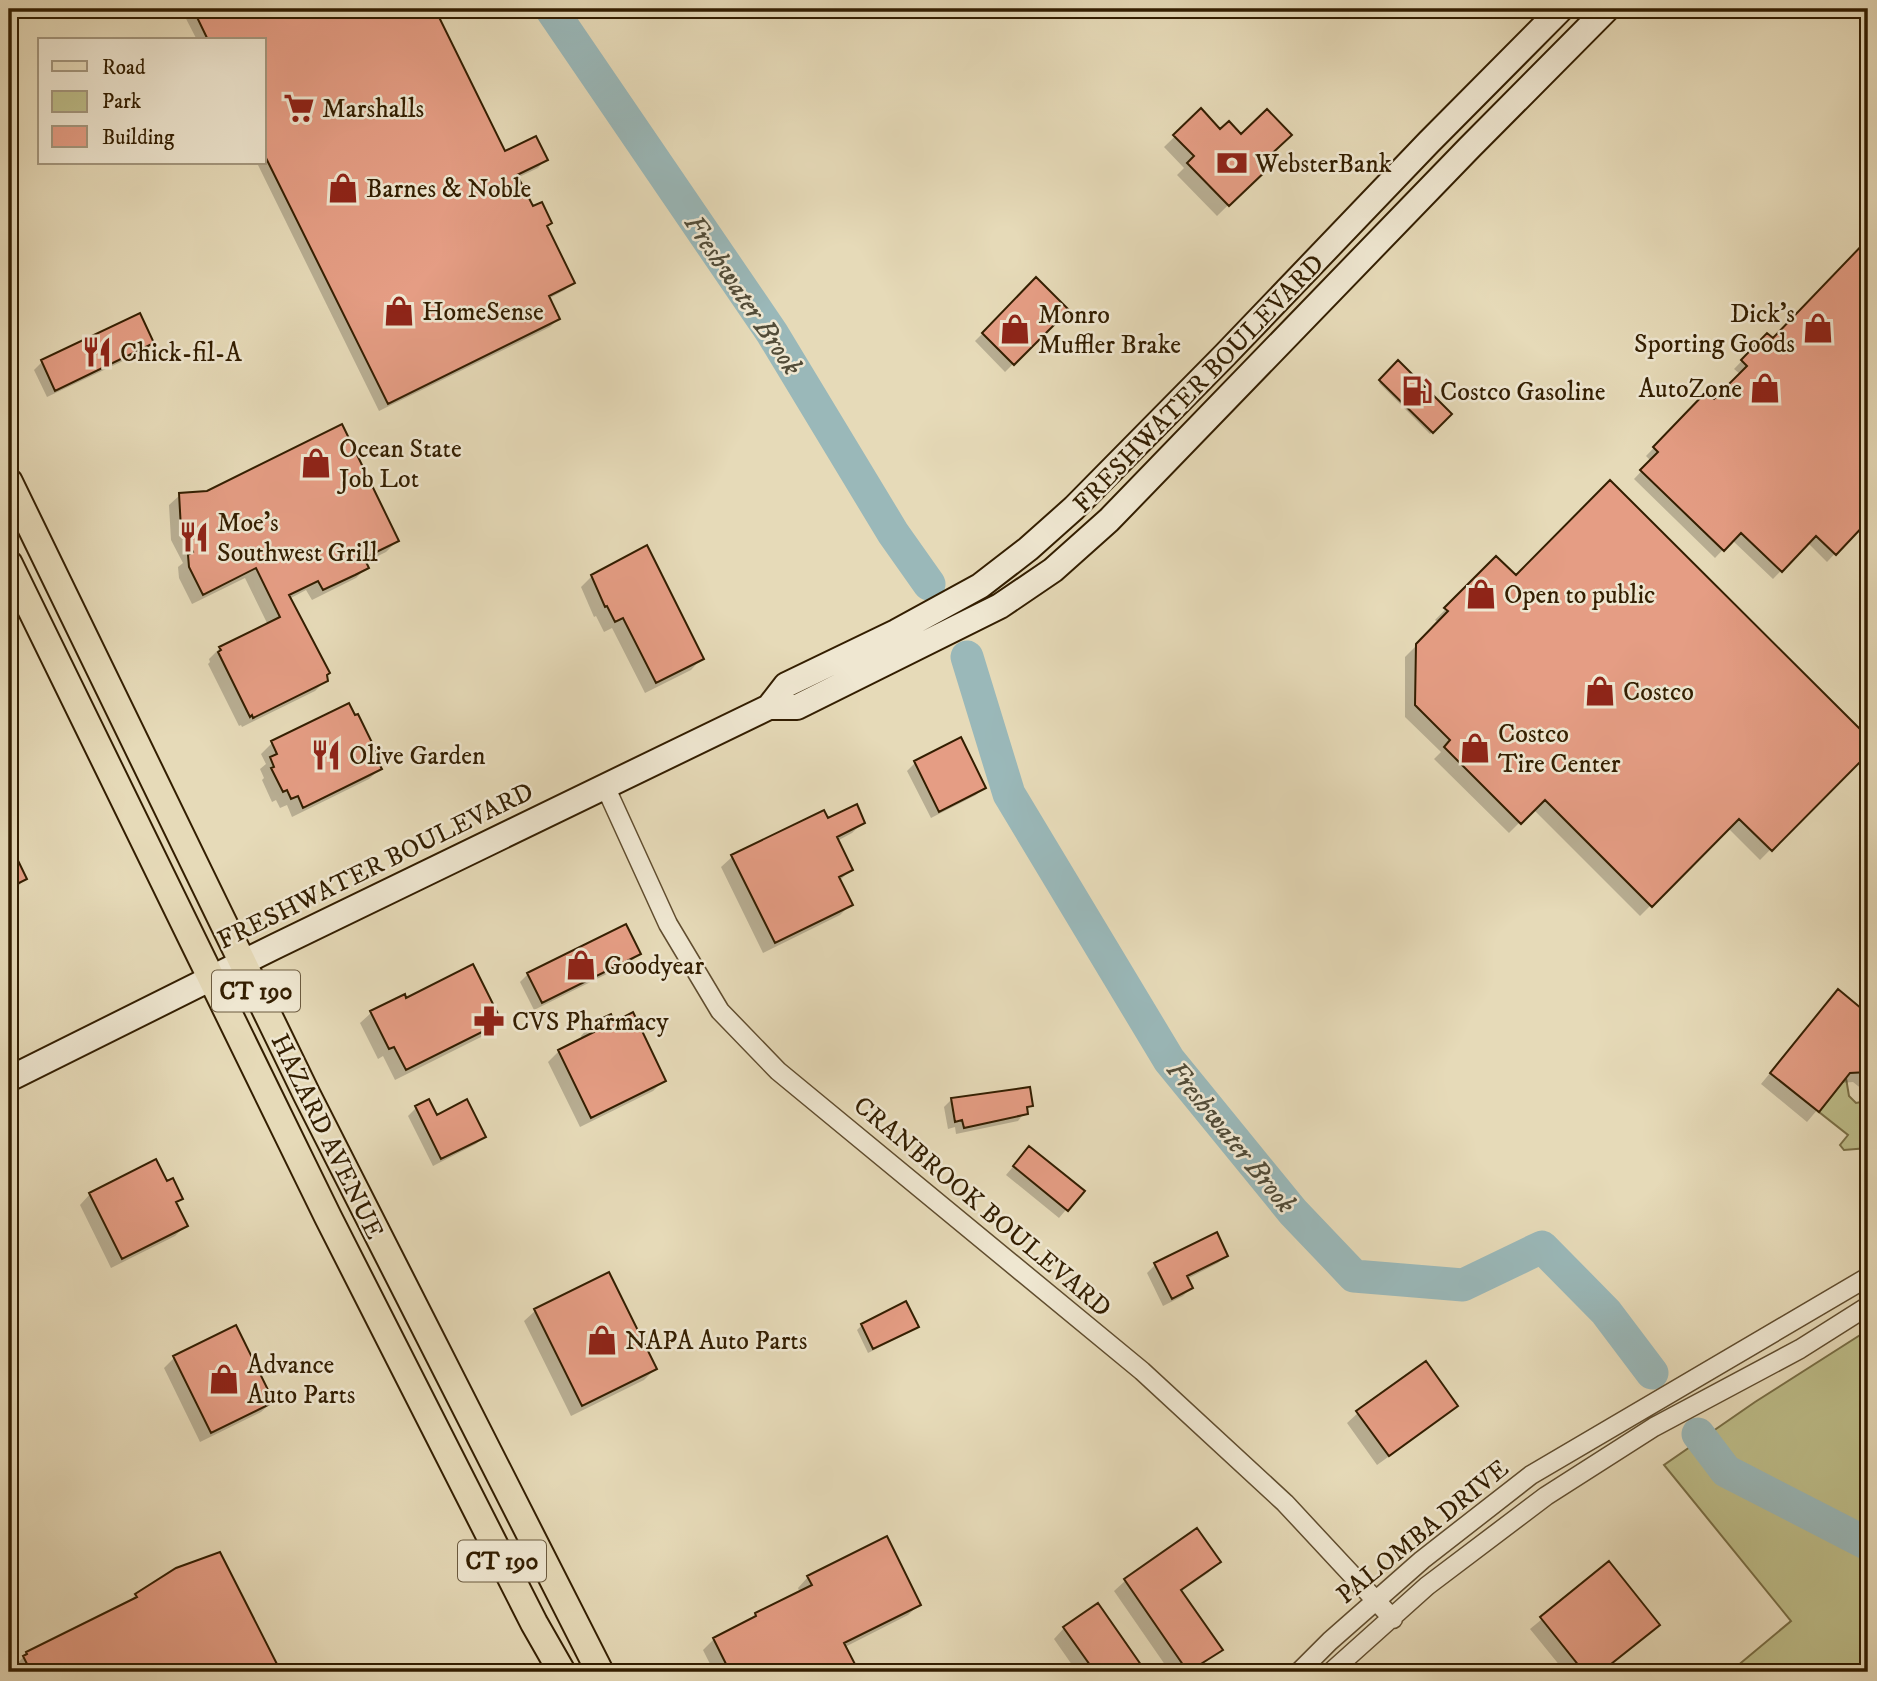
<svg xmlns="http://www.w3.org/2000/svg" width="1877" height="1681" font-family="'IM FELL DW Pica',serif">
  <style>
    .green { fill: #bdbd89; stroke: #786e45; stroke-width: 2 }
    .shadow { fill: #0003 }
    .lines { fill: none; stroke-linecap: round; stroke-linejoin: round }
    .river { stroke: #9ab8b9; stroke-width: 33 }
    .building { fill: #e59d84; stroke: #331e01; stroke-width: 2 }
    .street-casing { stroke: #604d2f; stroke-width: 21 }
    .secondary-casing { stroke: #331e01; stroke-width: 28 }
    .primary-casing { stroke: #331e01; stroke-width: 30 }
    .street { stroke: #efe7d1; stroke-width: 18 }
    .secondary { stroke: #efe7d1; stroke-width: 24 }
    .primary { stroke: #e6dab8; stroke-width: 26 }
    .labels { text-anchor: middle; stroke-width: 5; stroke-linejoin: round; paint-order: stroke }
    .shield { fill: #efe7d1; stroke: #6b5a3f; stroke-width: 2 }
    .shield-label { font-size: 24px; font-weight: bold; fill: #331e01 }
    .poi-label { font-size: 26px; fill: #331e01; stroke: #efe7d1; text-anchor: start }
    .street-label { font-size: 26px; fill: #331e01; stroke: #efe7d1 }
    .water-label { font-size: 28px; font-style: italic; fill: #524c38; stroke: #efe7d1 }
  </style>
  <rect width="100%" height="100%" fill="#e6dab8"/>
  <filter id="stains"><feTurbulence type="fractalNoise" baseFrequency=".00286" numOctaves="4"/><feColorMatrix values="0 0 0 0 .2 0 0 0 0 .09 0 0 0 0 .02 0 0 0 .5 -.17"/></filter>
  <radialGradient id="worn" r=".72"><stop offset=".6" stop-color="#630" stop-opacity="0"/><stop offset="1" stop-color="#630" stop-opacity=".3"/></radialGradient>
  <path class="green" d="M1864,1072L1868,1075V1148L1844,1150L1840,1145L1848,1135L1819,1112L1846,1078L1849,1096L1856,1103L1861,1102L1867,1093Z
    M1868,1330V1672H1730L1791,1621L1664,1465L1755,1402Z"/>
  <path class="shadow" d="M181,9H433L504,153L545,160L538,168L517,178L532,209L545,227L573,282L565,290L548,299L558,319L550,327L379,411L257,163H264V40H197Z
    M1201,111L1220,132L1269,165L1217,216L1177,175L1184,168L1164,147Z
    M1868,241V537L1866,539L1857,530L1827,562L1808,543L1773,579L1732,540L1715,558L1634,479L1651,461L1646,456L1698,402H1714L1740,374L1734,369L1767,335L1773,340Z
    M1036,280L1067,310L1005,372L975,341Z
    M139,315L152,343L144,351L47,397L34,370L42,362Z
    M1398,363L1450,414L1430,434L1379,383Z
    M1610,482L1868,740V751L1760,860L1728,828L1640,916L1533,809L1509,833L1434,759L1441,752L1405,717V657L1439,623L1435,620L1496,558L1516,577Z
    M180,495L397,541L386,552L364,563L367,567L356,578L312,600L306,590L289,599L326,680L315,691L242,727L241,725L239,726L208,664L210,662L209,659L220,648L268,625L245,578L192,604L179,578L178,567L183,563L171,540L169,505Z
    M592,576L701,659L691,670L645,693L612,628L604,632L596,616L594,617L581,587Z
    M348,705L380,769L369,779L292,817L287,805L280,808L276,800L272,802L262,780L264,778L260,769L266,764L261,754L272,743Z
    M960,740L984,787L976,795L931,818L907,771L915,763Z
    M827,821L863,822L852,833L837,841L851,870L839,881L851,904L840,915L763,953L721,867L732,857Z
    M13,855L25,879L9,896V857Z
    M639,954L631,962L534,1010L520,982L528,974Z
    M1838,991L1868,1016V1094L1853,1082L1840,1083L1807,1122L1761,1084Z
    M406,1000L500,1022L489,1033L395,1080L383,1056L378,1059L360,1023L371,1013Z
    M613,1024L664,1080L653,1091L580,1127L548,1062L559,1051L582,1039L581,1036L591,1025Z
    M952,1099L1031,1105L1018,1121L956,1134L955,1127L948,1129L944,1107Z
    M428,1101L436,1117L484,1137L476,1144L433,1166L408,1116L416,1108Z
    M1022,1156L1082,1191L1059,1218L1006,1175Z
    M166,1183L181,1199L175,1204L186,1225L175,1236L111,1268L80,1205L90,1194Z
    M1216,1235L1226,1256L1218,1263L1187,1279L1191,1288L1183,1296L1163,1306L1147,1273L1155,1265Z
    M535,1311L655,1369L644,1380L571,1416L524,1321Z
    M862,1325L917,1326L912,1331L868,1353L857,1330Z
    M174,1358L272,1402L261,1412L200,1442L164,1368Z
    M1456,1405L1445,1416L1377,1465L1347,1423L1358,1413Z
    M1197,1531L1219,1562L1208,1573L1180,1592L1221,1650L1193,1672H1170L1114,1591L1125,1581Z
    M219,1554L279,1672H14L19,1670L16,1665L27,1653L128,1603L136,1595Z
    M1609,1564L1647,1635L1601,1672H1565L1530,1629Z
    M808,1577L919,1605L908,1615L845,1647L857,1672H714L703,1650L714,1639L800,1593L798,1588Z
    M1097,1606L1143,1672H1077L1054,1639L1064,1628Z"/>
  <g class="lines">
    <path class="river" d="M551,9L772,333L893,533L929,584
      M967,657L1009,794L1169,1060L1293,1212L1354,1276L1463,1285L1542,1247L1606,1312L1652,1373
      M1698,1434L1726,1471L1868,1544"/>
  </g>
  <path class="building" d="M193,9H435L505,151L536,136L548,160L517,175L533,206L542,202L552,223L547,226L575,283L549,296L560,319L388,404L264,154V40H208Z
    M1201,108L1220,129L1229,121L1241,134L1267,109L1292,135L1266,159L1272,165L1229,206L1187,163L1194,156L1173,135Z
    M1868,239V521L1836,555L1816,536L1782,572L1741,533L1724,551L1640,470L1658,452L1653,447L1706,392L1714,399L1747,366L1741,360L1767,333L1773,338Z
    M1036,277L1069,310L1014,365L982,333Z
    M140,313L154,343L55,391L41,360Z
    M1398,360L1452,414L1433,433L1379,380Z
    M342,424L399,541L364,558L369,568L355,575L323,590L318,581L289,595L330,673L327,675L328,681L253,718L252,715L250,717L218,652L221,650L219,647L280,617L256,568L203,595L189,567L188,555L193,552L181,529L179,493L207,491Z
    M1610,480L1868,737V754L1772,851L1739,819L1652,907L1545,800L1521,824L1444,747L1450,740L1415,705L1416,644L1448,611L1444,608L1496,556L1516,575Z
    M647,545L704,659L656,683L623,618L615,622L607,606L605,607L591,575Z
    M349,703L355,715L358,714L381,761L378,762L382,769L303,808L298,796L291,799L287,790L283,792L271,768L274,767L270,757L277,754L271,741Z
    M961,737L986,788L939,812L914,761Z
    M857,804L865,823L837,837L853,870L839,877L853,905L775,943L731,855L824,810L828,818Z
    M9,842L27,879L9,888Z
    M626,924L641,954L542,1003L527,973Z
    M473,964L502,1022L406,1070L394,1047L389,1049L370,1011L405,994L406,998Z
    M1838,989L1868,1014V1072L1850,1073L1819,1112L1770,1073Z
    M633,1012L666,1081L591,1118L558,1050L594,1032L590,1024L611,1014L614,1022Z
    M1030,1087L1033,1106L1027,1107L1028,1114L964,1128L962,1120L955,1122L951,1098Z
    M429,1099L437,1115L467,1099L486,1137L441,1159L415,1106Z
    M1029,1146L1085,1191L1068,1211L1013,1166Z
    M156,1159L167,1181L173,1178L183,1199L176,1202L188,1226L122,1259L89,1193Z
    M1217,1232L1228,1256L1187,1276L1193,1288L1172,1299L1154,1263Z
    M609,1272L657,1369L582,1406L534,1309Z
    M906,1301L919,1327L873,1349L861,1324Z
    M236,1325L274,1402L211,1433L173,1356Z
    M1426,1361L1458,1406L1389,1456L1356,1411Z
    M1197,1528L1221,1562L1181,1590L1223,1650L1188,1672L1124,1579Z
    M887,1536L921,1605L844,1643L859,1672H730L713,1638L756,1616L755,1613L812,1585L807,1576Z
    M220,1552L281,1672H31L23,1656L27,1654L26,1652L137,1597L135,1594L176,1568Z
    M1609,1561L1660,1625L1601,1672H1584L1540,1617Z
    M1098,1603L1146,1672H1095L1063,1627Z"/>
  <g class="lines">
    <g class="street-casing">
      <path id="street" d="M605,786L668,924L720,1011L778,1071L1142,1371L1285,1503L1393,1619
        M1299,1672L1330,1641L1422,1560L1531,1475L1868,1277
        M1331,1672L1427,1586L1546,1496L1654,1427L1800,1349L1868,1306"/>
    </g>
    <g class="secondary-casing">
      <path id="secondary" d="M769,707L786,685L896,632L980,586L1028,549L1074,508L1225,355L1429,142L1561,9
        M9,1079L276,946L769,707H797L1000,606L1053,570L1109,520L1469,148L1607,9"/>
    </g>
    <g class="primary-casing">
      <path id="primary" d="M9,482L307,1095L600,1672
        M9,564L328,1217L534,1623L562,1672"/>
    </g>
    <use href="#street" class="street"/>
    <use href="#secondary" class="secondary"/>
    <use href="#primary" class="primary"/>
  </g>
  <defs>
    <g id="supermarket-bare" transform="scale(2.415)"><path d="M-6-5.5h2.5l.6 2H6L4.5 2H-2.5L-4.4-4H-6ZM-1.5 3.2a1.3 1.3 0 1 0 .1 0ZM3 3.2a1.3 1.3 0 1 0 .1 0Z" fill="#8f2418" stroke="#efe7d1" stroke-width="2.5" paint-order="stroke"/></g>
    <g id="bank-bare" transform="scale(2.415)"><path d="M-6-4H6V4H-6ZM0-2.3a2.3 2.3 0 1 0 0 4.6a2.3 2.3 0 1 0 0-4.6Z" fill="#8f2418" stroke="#efe7d1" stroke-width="2.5" paint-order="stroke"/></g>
    <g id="shop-bare" transform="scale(2.415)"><path d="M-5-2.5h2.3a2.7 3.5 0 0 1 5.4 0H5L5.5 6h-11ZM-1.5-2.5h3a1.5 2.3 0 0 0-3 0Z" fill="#8f2418" stroke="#efe7d1" stroke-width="2.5" paint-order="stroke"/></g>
    <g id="restaurant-bare" transform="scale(2.415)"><path d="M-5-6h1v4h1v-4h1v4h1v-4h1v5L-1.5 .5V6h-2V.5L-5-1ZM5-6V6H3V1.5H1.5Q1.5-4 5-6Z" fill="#8f2418" stroke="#efe7d1" stroke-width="2.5" paint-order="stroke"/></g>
    <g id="fuel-bare" transform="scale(2.415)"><path d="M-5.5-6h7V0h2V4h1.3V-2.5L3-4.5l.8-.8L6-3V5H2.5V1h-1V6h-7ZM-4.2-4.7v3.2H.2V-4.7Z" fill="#8f2418" stroke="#efe7d1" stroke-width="2.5" paint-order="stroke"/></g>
    <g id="pharmacy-bare" transform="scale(2.415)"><path d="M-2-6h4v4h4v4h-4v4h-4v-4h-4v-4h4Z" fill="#8f2418" stroke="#efe7d1" stroke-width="2.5" paint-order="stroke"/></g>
  </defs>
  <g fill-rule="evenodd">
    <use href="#supermarket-bare" x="299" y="108"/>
    <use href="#bank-bare" x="1232" y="163"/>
    <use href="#shop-bare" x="343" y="188"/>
    <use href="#shop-bare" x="399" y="311"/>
    <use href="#shop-bare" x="1818" y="328"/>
    <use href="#shop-bare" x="1015" y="329"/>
    <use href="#restaurant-bare" x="97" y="352"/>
    <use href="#shop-bare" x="1765" y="388"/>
    <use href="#fuel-bare" x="1417" y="391"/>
    <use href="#shop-bare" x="316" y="463"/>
    <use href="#restaurant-bare" x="194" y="537"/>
    <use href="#shop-bare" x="1481" y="594"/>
    <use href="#shop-bare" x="1600" y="691"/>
    <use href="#shop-bare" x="1475" y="748"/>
    <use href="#restaurant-bare" x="326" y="755"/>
    <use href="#shop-bare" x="581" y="965"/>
    <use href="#pharmacy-bare" x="489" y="1021"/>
    <use href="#shop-bare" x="602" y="1340"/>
    <use href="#shop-bare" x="224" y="1379"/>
  </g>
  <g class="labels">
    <g class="shield">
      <rect x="212" y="970.5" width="88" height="41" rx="5"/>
      <rect x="458" y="1540.5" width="88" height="41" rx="5"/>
    </g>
    <g class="shield-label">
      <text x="256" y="999">CT 190</text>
      <text x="502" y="1569">CT 190</text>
    </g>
    <g class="poi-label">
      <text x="322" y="117">Marshalls</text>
      <text x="1255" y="172">WebsterBank</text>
      <text x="366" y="197">Barnes &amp; Noble</text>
      <text x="422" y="320">HomeSense</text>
      <text x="1795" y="322" text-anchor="end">Dick's<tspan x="1795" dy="30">Sporting Goods</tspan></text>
      <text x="1038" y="323">Monro<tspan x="1038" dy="30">Muffler Brake</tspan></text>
      <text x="120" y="361">Chick-fil-A</text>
      <text x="1742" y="397" text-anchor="end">AutoZone</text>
      <text x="1440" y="400">Costco Gasoline</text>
      <text x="339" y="457">Ocean State<tspan x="339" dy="30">Job Lot</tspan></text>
      <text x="217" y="531">Moe's<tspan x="217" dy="30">Southwest Grill</tspan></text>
      <text x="1504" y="603">Open to public</text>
      <text x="1623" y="700">Costco</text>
      <text x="1498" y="742">Costco<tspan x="1498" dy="30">Tire Center</tspan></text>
      <text x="349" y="764">Olive Garden</text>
      <text x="604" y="974">Goodyear</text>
      <text x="512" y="1030">CVS Pharmacy</text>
      <text x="625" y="1349">NAPA Auto Parts</text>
      <text x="247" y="1373">Advance<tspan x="247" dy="30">Auto Parts</tspan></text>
    </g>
    <g class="street-label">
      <text transform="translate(1198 383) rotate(-46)" y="9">FRESHWATER BOULEVARD</text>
      <text transform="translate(375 865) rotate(-26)" y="9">FRESHWATER BOULEVARD</text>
      <text transform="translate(328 1136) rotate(64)" y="9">HAZARD AVENUE</text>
      <text transform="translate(983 1206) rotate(40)" y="9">CRANBROOK BOULEVARD</text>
      <text transform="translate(1422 1531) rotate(-39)" y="9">PALOMBA DRIVE</text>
    </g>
    <g class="water-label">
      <text transform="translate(744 294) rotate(56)" y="10">Freshwater Brook</text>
      <text transform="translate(1232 1136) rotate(51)" y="10">Freshwater Brook</text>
    </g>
  </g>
  <rect width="1877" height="1681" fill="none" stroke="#e6dab8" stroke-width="35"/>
  <rect x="10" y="10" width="1856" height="1660" fill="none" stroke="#331e01" stroke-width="3.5"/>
  <rect x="18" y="18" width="1842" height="1646" fill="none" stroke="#331e01" stroke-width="2"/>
  <rect x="38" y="38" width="228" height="126" fill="#efe7d1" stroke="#a4977e" stroke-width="2"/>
  <rect x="52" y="61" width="35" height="10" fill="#e6dab8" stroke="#a4977e" stroke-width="2"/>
  <text x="102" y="74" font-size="21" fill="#331e01">Road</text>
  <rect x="52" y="91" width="35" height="21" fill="#bdbd89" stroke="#a4977e" stroke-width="2"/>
  <text x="102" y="108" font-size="21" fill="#331e01">Park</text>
  <rect x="52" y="126" width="35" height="21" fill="#e59d84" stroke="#a4977e" stroke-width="2"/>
  <text x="102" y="144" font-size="21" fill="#331e01">Building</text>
  <rect width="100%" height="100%" filter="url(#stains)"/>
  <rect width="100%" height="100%" fill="url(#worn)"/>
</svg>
